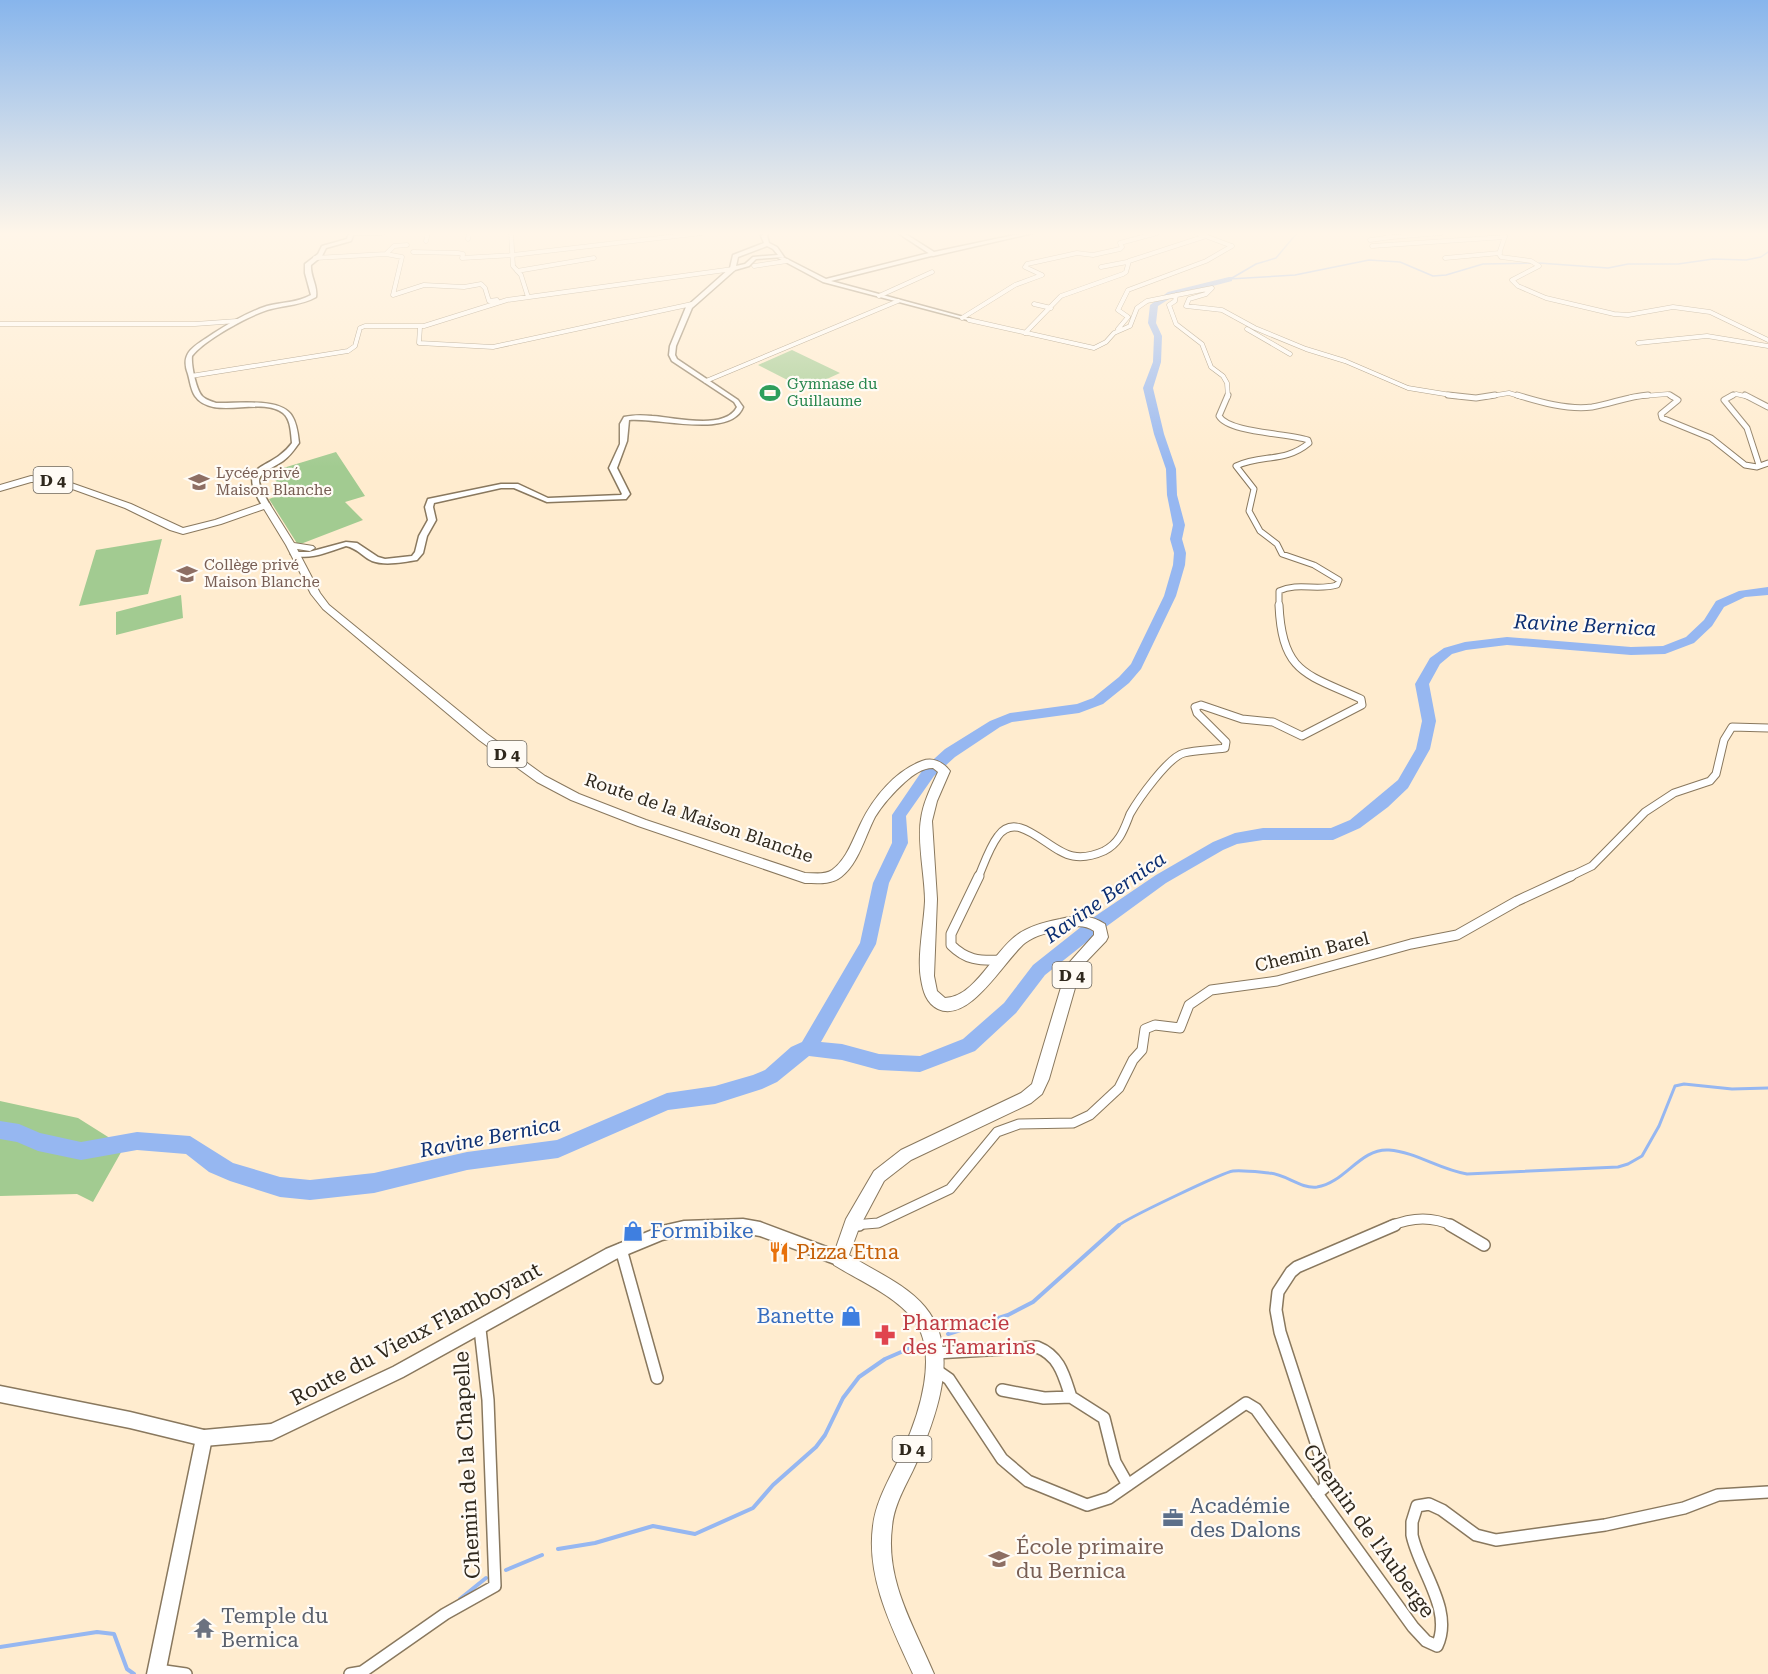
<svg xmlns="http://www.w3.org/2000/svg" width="1768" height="1674" font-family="'Roboto Serif',serif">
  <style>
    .green { fill: #a2cb91 }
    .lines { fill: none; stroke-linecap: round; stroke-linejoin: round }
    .stream-far2 { stroke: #96b7f1; stroke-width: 1.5 }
    .stream-far1 { stroke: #96b7f1; stroke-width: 3 }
    .stream { stroke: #96b7f1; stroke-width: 4 }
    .river { fill: #96b7f1; fill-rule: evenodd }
    .minor-far4-casing { stroke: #89785e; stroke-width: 5 }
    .minor-far3-casing { stroke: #89785e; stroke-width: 7 }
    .minor-far2-casing { stroke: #89785e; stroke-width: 9 }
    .minor-far1-casing { stroke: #89785e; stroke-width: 11 }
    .minor-casing { stroke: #89785e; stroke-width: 14 }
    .tertiary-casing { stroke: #89785e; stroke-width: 3 }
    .secondary-casing { stroke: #89785e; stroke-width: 3 }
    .primary-casing { stroke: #89785e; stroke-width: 2 }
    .minor-far4 { stroke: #fff; stroke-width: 4 }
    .minor-far3 { stroke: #fff; stroke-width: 5 }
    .minor-far2 { stroke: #fff; stroke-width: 7 }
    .minor-far1 { stroke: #fff; stroke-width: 9 }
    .minor { stroke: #fff; stroke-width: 11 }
    .tertiary { fill: #fff; fill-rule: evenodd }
    .secondary { fill: #fff; fill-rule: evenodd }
    .primary { fill: #fff; fill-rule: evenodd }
    .labels { text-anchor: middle; stroke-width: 4.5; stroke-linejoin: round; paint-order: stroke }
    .far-leisure-label { font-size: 15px; fill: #27864d; stroke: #fffbf5; text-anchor: start }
    .far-education-label { font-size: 15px; fill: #785e54; stroke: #fffbf5; text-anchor: start }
    .shield { fill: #fffbf5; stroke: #6d675e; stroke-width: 1.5 }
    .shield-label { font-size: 16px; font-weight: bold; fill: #2f281d }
    .street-label { font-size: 18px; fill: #2f281d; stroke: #fffbf5 }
    .water-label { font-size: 20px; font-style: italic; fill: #0c2e71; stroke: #fffbf5 }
    .near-shop-label { font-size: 21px; fill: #366cbe; stroke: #fffbf5; text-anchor: start }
    .near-food-label { font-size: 21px; fill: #c56008; stroke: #fffbf5; text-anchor: start }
    .near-health-label { font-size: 21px; fill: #be3a42; stroke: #fffbf5; text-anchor: start }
    .near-street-label { font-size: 21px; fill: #2f281d; stroke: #fffbf5 }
    .near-service-label { font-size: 21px; fill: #4e5e75; stroke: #fffbf5; text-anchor: start }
    .near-education-label { font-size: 21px; fill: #785e54; stroke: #fffbf5; text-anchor: start }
    .near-worship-label { font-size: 21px; fill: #5b616d; stroke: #fffbf5; text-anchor: start }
  </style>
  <rect width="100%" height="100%" fill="#ffeccf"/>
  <path class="green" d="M792,350L840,373L805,389L758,365Z
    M336,452L365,496L345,502L363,520L298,545L269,499L277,496L274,490L280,487L270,472Z
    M162,539L148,594L79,606L96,550Z
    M181,595L183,618L116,635V612Z
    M0,1101L78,1118L124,1147L93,1202L77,1194L0,1196Z"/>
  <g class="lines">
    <path class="stream-far2" d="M1539,263L1608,268L1628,264H1678L1713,259L1746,260L1761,257L1768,252
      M1232,278L1256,264L1276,258L1297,233
      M1229,279L1295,275L1369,260L1400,262L1433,276L1446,275L1483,264L1533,263"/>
    <path class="stream-far1" d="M1118,1226C1125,1219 1224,1172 1233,1171C1244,1170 1258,1172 1269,1173C1286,1174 1300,1189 1317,1187C1345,1183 1360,1148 1389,1150C1416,1152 1440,1170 1467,1174L1618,1167L1628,1164L1642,1156L1659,1126L1675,1086L1684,1084L1732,1089L1768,1088"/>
    <path class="stream" d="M948,1334L1008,1315L1033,1302L1119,1225
      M558,1549L595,1543L653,1526L695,1534L753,1508L773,1485L816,1447L825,1435L843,1398L859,1377L885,1359L922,1343
      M506,1570L542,1555
      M460,1599L486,1578
      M0,1647L97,1632L114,1634L127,1669L134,1674"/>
    <path class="river" d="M1229,277H1232V281L1174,296L1158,306L1156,323L1162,336L1161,362L1153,388L1164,434L1176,469L1177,495L1185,525L1182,539L1186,553L1185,565L1176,596L1141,669L1129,683L1103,704L1079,713L1012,722L1000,727L955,757L934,776L906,816L908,843L889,883L876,944L821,1042L842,1044L879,1054L920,1056L963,1039L1004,1003L1033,965L1091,919L1156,875L1213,842L1235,833L1263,828H1331L1350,820L1398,780L1416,749L1422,721L1415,684L1430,658L1444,648L1465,642L1507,637L1631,647L1663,646L1686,637L1704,620L1716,601L1739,591L1768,587V595L1745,597L1724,607L1712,626L1694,643L1665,654L1631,655L1507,645L1466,650L1452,654L1440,664L1429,684L1436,721L1430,749L1408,788L1388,807L1360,828L1333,840H1263L1237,844L1223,850L1166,883L1103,929L1045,975L1016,1013L975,1051L920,1072L879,1070L842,1060L809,1056L777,1082L762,1089L715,1104L668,1110L558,1158L467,1170L374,1193L310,1200L280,1197L230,1181L209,1172L186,1154L137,1150L81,1160L38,1151L17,1142L0,1139V1121L19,1124L40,1133L81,1142L137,1132L190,1136L233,1163L280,1177L310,1180L374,1173L467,1152L557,1140L667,1093L715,1086L753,1075L765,1070L791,1047L802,1042L860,943L873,883L892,843V815L924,768L945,749L990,721L1010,713L1077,704L1093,698L1119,677L1131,664L1164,596L1173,565L1174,553L1170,539L1173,525L1167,495L1166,469L1154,434L1143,388L1153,362L1154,336L1148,323L1150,305L1168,292Z"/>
    <g class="minor-far4-casing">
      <path id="minor-far4" d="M351,233H382
        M511,233L513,266L521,275L528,297
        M1197,233L1232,246
        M1385,233L1392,237L1441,233
        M1501,233L1505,236L1499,254L1501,257L1531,261L1539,266L1512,280L1518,286L1546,298L1614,314L1628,315L1673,307L1710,312L1768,340
        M468,239L469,233
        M1370,240L1392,237
        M426,241L428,233
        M407,245L394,246L386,254L402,257L393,295L424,285L464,287L481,284L485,288L489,301L497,300
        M1372,246L1505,237
        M413,252L458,253L463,254L462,258L513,255L702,233
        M315,258L386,254
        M1445,258L1500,253
        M754,266L787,261
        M1101,267L1127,262
        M517,271L594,258
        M1176,295L1175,301L1169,305L1176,324L1202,344L1211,367L1223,376L1227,383L1228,397
        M879,296L932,272
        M1034,304L1051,308
        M962,318L1015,285L1042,275L1025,267L1027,264L1077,253L1093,255L1120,249L1122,247L1120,243L1157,233
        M969,320L1094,348L1106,342L1114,333L1130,326L1137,308L1147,301L1212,288L1206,294L1189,299L1186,306L1222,310L1255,328L1306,349L1345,361L1408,388L1463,397
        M0,324H195L237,321
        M420,327L419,343L493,347L692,304
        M1118,329L1128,317L1118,310L1128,290L1206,261L1232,246
        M1247,329L1290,354
        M1025,333L1061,296L1123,274L1126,272L1129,261L1206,236
        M1638,343L1707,336L1768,346
        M191,376L348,351L355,346L360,328L365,326H424L507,300L733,269
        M706,381L898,301
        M1485,397L1509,393L1522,397
        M1631,397L1668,394L1672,397
        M1729,397L1736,394L1749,397"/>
    </g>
    <g class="minor-far3-casing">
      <path id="minor-far3" d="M1228,395L1219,416C1229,433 1287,433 1308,440L1309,443C1285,463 1262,454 1236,466L1254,489L1249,511L1260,531L1277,544L1282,554L1314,565L1339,580L1337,585C1317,591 1298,582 1279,591V607
        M1448,395L1476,398L1495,395
        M1517,395C1540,402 1567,410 1592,407C1611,404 1629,396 1648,395
        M1670,395L1678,400L1661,414L1662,418L1711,438L1745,465L1757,467L1768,463
        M1733,395L1724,400L1747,428L1759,465
        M1745,395L1768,407"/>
    </g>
    <g class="minor-far2-casing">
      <path id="minor-far2" d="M978,878C984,864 989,848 998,836C1018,808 1050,853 1073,856C1084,858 1095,855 1104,851C1120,843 1124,829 1130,814C1138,800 1168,757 1184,753C1197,750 1212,750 1225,748L1226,742L1197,713L1195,707L1201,705L1242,719L1273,722L1302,736L1362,705L1361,699C1307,674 1282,674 1279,605
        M1567,878L1592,866L1645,812L1674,793L1710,781L1716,774L1724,740L1732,727L1768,728"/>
    </g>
    <g class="minor-far1-casing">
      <path id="minor-far1" d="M979,876L951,934V945C966,960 979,961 1000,960
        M853,1225L878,1223L950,1189L997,1132L1019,1124L1073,1123L1090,1115L1119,1088L1133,1060L1142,1050L1145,1029L1155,1025L1180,1028L1189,1005L1211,990L1277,981L1411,944L1457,935L1517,901L1571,876
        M1391,1226C1412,1217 1432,1216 1453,1226"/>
    </g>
    <g class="minor-casing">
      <path id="minor" d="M853,1225H859
        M1450,1225L1484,1245
        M621,1249L657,1378
        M935,1353L1037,1347C1060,1356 1064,1376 1071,1397
        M936,1370L949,1379L1002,1459L1028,1481L1087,1505L1109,1498L1246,1403L1256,1409L1413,1627L1426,1641L1437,1646C1454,1610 1419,1570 1412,1535V1522L1417,1506L1429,1504L1442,1510L1476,1535L1496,1540L1605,1525L1684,1508L1718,1495L1768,1492
        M1002,1390L1044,1398L1071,1397L1104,1418L1115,1462L1128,1485
        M1317,1494L1326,1486L1323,1464L1280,1332L1276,1310L1278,1292L1291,1272L1297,1267L1395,1225
        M158,1670L186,1674
        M350,1674L362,1672L445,1614L495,1586L488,1400L480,1329"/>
    </g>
    <g class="tertiary-casing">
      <path id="tertiary" d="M349,233H354L351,241L326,248L322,256L311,265C310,276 318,286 316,297C302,305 287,305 271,309C251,314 204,340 192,356C191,365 196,389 202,396C206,400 211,401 216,403C236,404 281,397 292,416C297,424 298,434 299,443C294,450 290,456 283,461C256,478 252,474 270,505L263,507C234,460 270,473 292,443C291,434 291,419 283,413C261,396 212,421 195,396C191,390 190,381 188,374C179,351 197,345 214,333C230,323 248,312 267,306C282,302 297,303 311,295L305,273V264L318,254L322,246L347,239Z
        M933,252L935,255L831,281L971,319V321L823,282L778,258L783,257L826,279Z
        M204,1430L210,1432L212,1438L165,1674H147L196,1438L198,1432Z"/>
    </g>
    <g class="secondary-casing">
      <path id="secondary" d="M764,233H769L767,236L769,243L777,247L784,257L756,259L749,266L735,270L692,308L676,346L675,355L677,359L738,400L743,407C731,439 656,417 629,420L627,441L617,468L630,494L626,499L547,502L514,488H501L434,503L433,507L436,520L427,536L423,553L417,560C404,562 385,566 372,561C363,557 357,548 346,546C331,551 306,562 291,554L295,552H309L346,542L357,543L378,557L385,559L412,556L415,552L419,536L428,520L425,507L428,499L501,484H518L548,498L621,495L622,494L609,468L620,444V424L624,417C633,415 642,415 652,416C673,417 725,431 737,407L734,402L672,361L669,355L670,346L686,307L730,268L733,255L764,243L761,236ZM767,246L773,249L778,255L753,257L745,264L736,266L738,257Z
        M898,233H904L934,252L1024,233H1033L933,256Z
        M743,1219L760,1222L840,1252L845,1254L847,1259L845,1264L840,1266L760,1236L743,1233L684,1235L662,1240L616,1259L403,1377L272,1440L204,1446L130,1428L0,1402V1386L130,1412L204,1430L271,1424L393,1367L606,1249L662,1226L684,1221Z"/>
    </g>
    <g class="primary-casing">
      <path id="primary" d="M31,476L57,478L131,504L183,528L215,520L263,503H269L294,543L313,546L315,548L310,551L297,549L320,593L329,605L487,734L545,776L579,794L646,820L805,873C814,873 825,875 832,870C847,859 853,839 861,823C873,798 895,771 922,761C933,757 943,762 950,771L937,801L932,821L937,899L934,976L937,991L945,998C975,997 993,952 1017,935C1029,926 1045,922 1060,919C1076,915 1090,914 1105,924L1108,937L1106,941L1081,967L1049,1079L1042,1094L1031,1103L911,1160L884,1181L859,1228L849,1255C874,1271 906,1284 925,1307C961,1350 937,1414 918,1459C909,1481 894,1502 892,1527C885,1581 914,1626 934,1674H913C892,1628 866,1578 873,1526C876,1499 892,1475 903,1450C919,1415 940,1352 913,1319C894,1295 860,1281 834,1265L832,1259L846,1219L874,1171L901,1150L1021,1093L1032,1084L1068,964L1094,935V931C1084,924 1074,926 1063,929C1050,932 1036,935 1025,943C1005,959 970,1024 938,1009C926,1003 923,991 921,979C917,957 924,924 925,901C925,877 917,842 921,819C923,803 931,787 938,772L933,768C922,768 913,775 905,782C894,792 883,804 875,817C865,836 859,863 841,877C831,885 817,883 805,883L638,826L571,800L537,782L479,740L323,609L311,594L286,545L264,509L221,524L183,534L170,530L125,508L53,482H31L0,491V485Z"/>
    </g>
    <use href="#minor-far4" class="minor-far4"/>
    <use href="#minor-far3" class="minor-far3"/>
    <use href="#minor-far2" class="minor-far2"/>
    <use href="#minor-far1" class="minor-far1"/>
    <use href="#minor" class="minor"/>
    <use href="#tertiary" class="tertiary"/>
    <use href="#secondary" class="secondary"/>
    <use href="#primary" class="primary"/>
  </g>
  <linearGradient id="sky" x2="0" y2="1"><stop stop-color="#87b5ec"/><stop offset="0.5" stop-color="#fff6e9"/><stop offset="1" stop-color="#fff6e9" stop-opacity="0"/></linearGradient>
  <rect width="1768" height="467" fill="url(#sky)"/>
  <defs>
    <g id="stadium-bare" transform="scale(1.62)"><path d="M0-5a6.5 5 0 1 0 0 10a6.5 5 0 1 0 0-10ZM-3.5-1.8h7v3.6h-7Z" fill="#2e9e5b" stroke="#fffbf5" stroke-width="2.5" paint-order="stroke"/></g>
    <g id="school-bare" transform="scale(1.62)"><path d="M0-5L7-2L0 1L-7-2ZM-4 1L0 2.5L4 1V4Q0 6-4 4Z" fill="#8d6e63" stroke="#fffbf5" stroke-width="2.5" paint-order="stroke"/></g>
    <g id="shop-bare" transform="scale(1.62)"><path d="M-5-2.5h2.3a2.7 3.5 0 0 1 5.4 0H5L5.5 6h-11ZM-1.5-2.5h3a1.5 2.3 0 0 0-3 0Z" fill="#3f7fe0" stroke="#fffbf5" stroke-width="2.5" paint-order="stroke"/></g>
    <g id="restaurant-bare" transform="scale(1.62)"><path d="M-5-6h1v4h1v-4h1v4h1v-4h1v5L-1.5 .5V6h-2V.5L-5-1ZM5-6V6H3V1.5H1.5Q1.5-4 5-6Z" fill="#e8710a" stroke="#fffbf5" stroke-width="2.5" paint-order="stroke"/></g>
    <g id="pharmacy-bare" transform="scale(1.62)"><path d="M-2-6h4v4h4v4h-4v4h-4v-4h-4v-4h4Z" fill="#e0444e" stroke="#fffbf5" stroke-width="2.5" paint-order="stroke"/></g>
    <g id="office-bare" transform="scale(1.62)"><path d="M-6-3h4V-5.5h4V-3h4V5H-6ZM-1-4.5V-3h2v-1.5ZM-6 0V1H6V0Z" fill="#5c6f8a" stroke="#fffbf5" stroke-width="2.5" paint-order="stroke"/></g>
    <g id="temple-bare" transform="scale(1.62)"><path d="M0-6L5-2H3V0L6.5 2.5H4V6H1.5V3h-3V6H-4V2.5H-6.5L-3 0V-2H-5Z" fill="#6b7280" stroke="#fffbf5" stroke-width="2.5" paint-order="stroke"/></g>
  </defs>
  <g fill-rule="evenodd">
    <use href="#stadium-bare" x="770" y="393"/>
    <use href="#school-bare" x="199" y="482"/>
    <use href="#school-bare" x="187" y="574"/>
    <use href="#shop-bare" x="633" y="1231"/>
    <use href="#restaurant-bare" x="779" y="1252"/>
    <use href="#shop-bare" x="851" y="1316"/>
    <use href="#pharmacy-bare" x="885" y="1335"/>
    <use href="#office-bare" x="1173" y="1518"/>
    <use href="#school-bare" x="999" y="1559"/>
    <use href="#temple-bare" x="204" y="1628"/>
  </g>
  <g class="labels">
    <g class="far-leisure-label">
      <text x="787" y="389">Gymnase du<tspan x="787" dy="17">Guillaume</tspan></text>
    </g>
    <g class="far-education-label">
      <text x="216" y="478">Lycée privé<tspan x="216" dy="17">Maison Blanche</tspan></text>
      <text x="204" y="570">Collège privé<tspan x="204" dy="17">Maison Blanche</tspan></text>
    </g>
    <g class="shield">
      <rect x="33.5" y="467" width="39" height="26" rx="4.5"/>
      <rect x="487.5" y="741" width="39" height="26" rx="4.5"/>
      <rect x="1052.5" y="962" width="39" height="26" rx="4.5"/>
      <rect x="892.5" y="1436" width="39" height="26" rx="4.5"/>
    </g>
    <g class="shield-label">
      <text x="53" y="486">D 4</text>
      <text x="507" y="760">D 4</text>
      <text x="1072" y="981">D 4</text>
      <text x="912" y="1455">D 4</text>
    </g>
    <g class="street-label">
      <text transform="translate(699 818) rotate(19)" y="6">Route de la Maison Blanche</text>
      <text transform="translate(1312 952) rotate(-14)" y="6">Chemin Barel</text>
    </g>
    <g class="water-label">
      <text transform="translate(1585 625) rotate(3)" y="7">Ravine Bernica</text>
      <text transform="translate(1105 897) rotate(-35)" y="7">Ravine Bernica</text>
      <text transform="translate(490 1137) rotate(-11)" y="7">Ravine Bernica</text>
    </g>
    <g class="near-shop-label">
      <text x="650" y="1238">Formibike</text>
      <text x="834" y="1323" text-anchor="end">Banette</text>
    </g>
    <g class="near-food-label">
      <text x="796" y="1259">Pizza Etna</text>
    </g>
    <g class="near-health-label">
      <text x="902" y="1330">Pharmacie<tspan x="902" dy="24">des Tamarins</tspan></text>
    </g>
    <g class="near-street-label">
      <text transform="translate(416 1334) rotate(-28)" y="7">Route du Vieux Flamboyant</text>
      <text transform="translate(467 1465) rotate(-93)" y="7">Chemin de la Chapelle</text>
      <text transform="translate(1369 1531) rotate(54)" y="7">Chemin de l'Auberge</text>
    </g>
    <g class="near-service-label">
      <text x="1190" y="1513">Académie<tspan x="1190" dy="24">des Dalons</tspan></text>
    </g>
    <g class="near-education-label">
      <text x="1016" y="1554">École primaire<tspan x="1016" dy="24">du Bernica</tspan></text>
    </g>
    <g class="near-worship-label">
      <text x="221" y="1623">Temple du<tspan x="221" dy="24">Bernica</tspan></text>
    </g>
  </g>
</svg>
